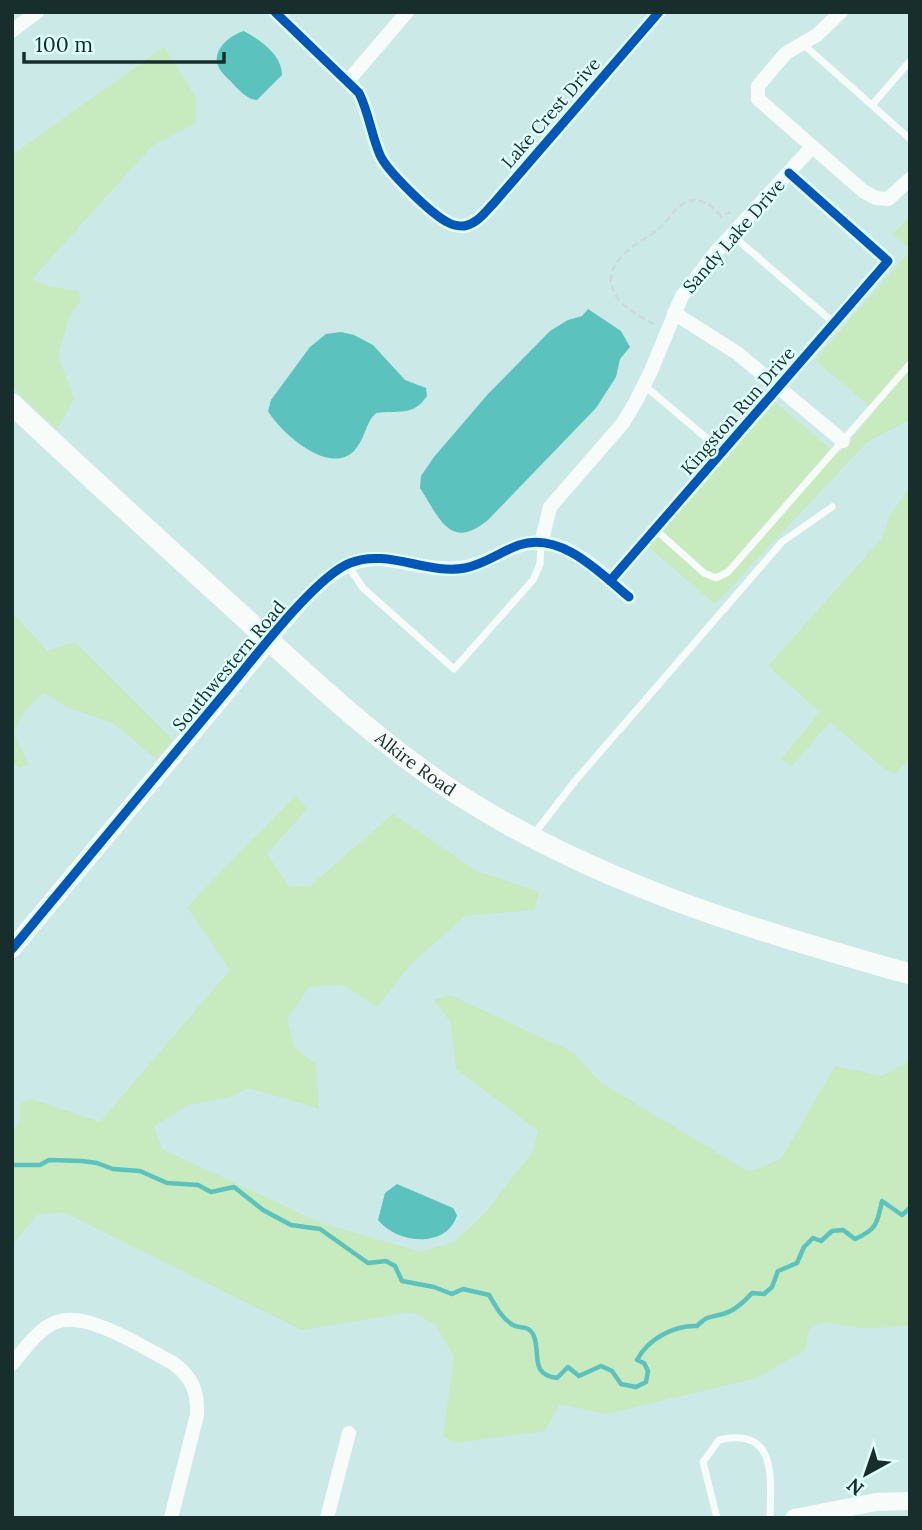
<svg xmlns="http://www.w3.org/2000/svg" width="922" height="1530" font-family="Lora,serif">
  <style>
    .green { fill: #c7eabf }
    .water { fill: #5bc2be }
    .lines { fill: none; stroke-linecap: round; stroke-linejoin: round }
    .stream { stroke: #5bc2be; stroke-width: 4.5 }
    .path { stroke: #d0d9d9; stroke-width: 2.5; stroke-dasharray: 7 3.5; stroke-linecap: butt }
    .service { stroke: #f7fcfb; stroke-width: 7 }
    .minor { stroke: #f7fcfb; stroke-width: 14 }
    .tertiary { stroke: #f7fcfb; stroke-width: 18 }
    .secondary { stroke: #f7fcfb; stroke-width: 21 }
    .cycleway-casing { stroke: #defefc; stroke-width: 13 }
    .cycleway { stroke: #0057b8; stroke-width: 9 }
    .labels { text-anchor: middle; stroke-width: 5; stroke-linejoin: round; paint-order: stroke }
    .street-label { font-size: 18px; fill: #182e2d; stroke: #defefc }
  </style>
  <rect width="100%" height="100%" fill="#cbe9e7"/>
  <path class="green" d="M164,47L196,98V123L152,146L32,279L48,286L78,291L81,300L70,315L58,356L74,399L57,430L12,387V155Z
    M910,216V249L893,235Z
    M910,251V423L907,421L867,442L715,604L648,547L775,402L838,455L875,411L815,360Z
    M910,488V758L895,774L887,771L830,722L792,766L781,759L820,712L768,666L882,538L890,515Z
    M12,612L47,651L75,642L173,740L156,759L113,723L67,707L43,693L25,710L14,733L29,765L20,768L12,763Z
    M296,795L307,809L267,854L289,886H310L393,814L475,870L539,892L534,910L465,916L412,963L377,1007L344,985L309,987L287,1020L294,1047L316,1064L319,1109L249,1088L230,1097L189,1105L154,1126L162,1149L321,1223L421,1252L454,1242L483,1215L532,1153L538,1131L456,1069L451,1023L434,1000L450,995L573,1052L600,1082L749,1172L781,1159L835,1066L882,1076L910,1061V1325L907,1327L857,1328L822,1322L809,1330L805,1350L757,1378L606,1414L560,1404L545,1431L455,1443L443,1436L454,1358L436,1325L412,1312L302,1330L63,1212L37,1215L12,1245V1131L20,1122V1104L31,1099L100,1122L230,970L187,907Z"/>
  <path class="water" d="M244,31C260,40 282,55 282,75L257,100C247,99 241,92 234,85C230,80 222,74 219,68C210,51 230,35 244,31Z
    M588,309L621,331L630,347L620,359L616,377L596,408L488,520C450,551 440,519 420,488L421,476L434,457L488,394L550,331L568,320L582,316Z
    M341,332L354,335L373,345L405,380L426,388L427,396C413,417 398,410 376,413C365,423 365,440 354,451C329,476 281,433 268,411L271,400L310,347L326,334Z
    M397,1184L453,1208L457,1215C447,1249 397,1244 378,1220L385,1193Z"/>
  <g class="lines">
    <path class="stream" d="M12,1165H40L49,1160L82,1161L97,1163L113,1169L140,1171L167,1183L198,1185L211,1192L234,1187L263,1210L291,1225L320,1229L368,1263L386,1261L395,1266L402,1281L434,1287L452,1294L463,1289L489,1295C495,1305 502,1319 513,1325C520,1329 528,1325 533,1334C542,1352 528,1374 557,1378L568,1367L579,1376L601,1366L612,1371L621,1384L636,1387L646,1382L648,1371L644,1363L637,1360C648,1339 674,1325 697,1326C708,1315 709,1318 723,1314C735,1311 744,1302 752,1293L764,1294L772,1287L778,1271L797,1263L804,1247L813,1238L821,1241L832,1231L843,1230L855,1239C877,1229 877,1224 882,1201L902,1215L910,1208"/>
    <path class="path" d="M654,324C627,311 593,288 622,256C632,245 646,239 657,230C668,222 675,205 689,201C702,197 713,207 721,216L730,212"/>
    <path class="service" d="M804,45L910,139
      M872,105L910,61
      M732,235L834,323
      M645,386L723,452
      M656,530L704,573L716,578L728,572L910,364
      M347,564L363,588L454,669L533,580L540,564L541,544
      M534,834L575,781L782,542L832,507
      M717,1518L703,1462L719,1440C777,1426 771,1477 770,1518"/>
    <path class="minor" d="M275,12L359,93C369,113 371,134 380,155C387,171 432,215 449,223C454,226 459,226 464,226C477,224 485,212 494,203L659,12
      M841,12L817,35L786,53L758,86V99L863,191L876,198L888,199L910,179
      M12,31L37,12
      M348,81L407,12
      M674,313L737,353L843,441
      M541,544L550,507L623,423L636,401L651,371L682,296L716,252L811,148
      M610,581L888,261L789,173
      M269,641C298,608 332,556 380,559C407,561 432,571 459,568C481,566 498,553 518,546C561,530 600,572 629,597
      M12,1364C24,1350 38,1329 56,1322C87,1310 144,1348 173,1363C192,1377 198,1391 197,1415L171,1518
      M327,1518L349,1433"/>
    <path class="tertiary" d="M12,949L269,641
      M794,1518L876,1502L910,1501"/>
    <path class="secondary" id="s1" d="M12,404C86,474 161,542 236,610C308,676 380,745 462,797C599,884 755,931 910,974"/>
    <g class="cycleway-casing">
      <path id="cycleway" d="M275,12L359,93C369,113 371,134 380,155C387,171 432,215 449,223C454,226 459,226 464,226C477,224 485,212 494,203L659,12
        M610,581L888,261L789,173
        M12,949C85,862 157,775 229,688C255,657 315,577 350,563C387,548 427,575 465,568C485,564 500,552 519,545C561,531 600,573 629,597"/>
    </g>
    <use href="#cycleway" class="cycleway"/>
  </g>
  <g class="labels">
    <g class="street-label">
      <text transform="translate(551 113) rotate(-49)" y="6">Lake Crest Drive</text>
      <text transform="translate(734 236) rotate(-49)" y="6">Sandy Lake Drive</text>
      <text transform="translate(738 411) rotate(-49)" y="6">Kingston Run Drive</text>
      <text transform="translate(229 666) rotate(-50)" y="6">Southwestern Road</text>
      <text dy="6" stroke="none"><textPath href="#s1" startOffset="541">Alkire Road</textPath></text>
    </g>
  </g>
  <rect width="922" height="1530" fill="none" stroke="#182e2d" stroke-width="28"/>
  <g transform="translate(866 1474) rotate(220)" stroke="#defefc" stroke-width="5" paint-order="stroke">
  <path d="M0-5L12 26L0 18L-12 26Z" fill="#182e2d"/>
  <text y="-10" font-size="19" font-weight="bold" text-anchor="middle" fill="#182e2d">N</text>
  </g>
  <path d="M24 52v10h200v-10" fill="none" stroke="#182e2d" stroke-width="3.5"/>
  <text x="35" y="52" font-size="21" fill="#182e2d" stroke="#defefc" stroke-width="5" paint-order="stroke">100 m</text>
</svg>
